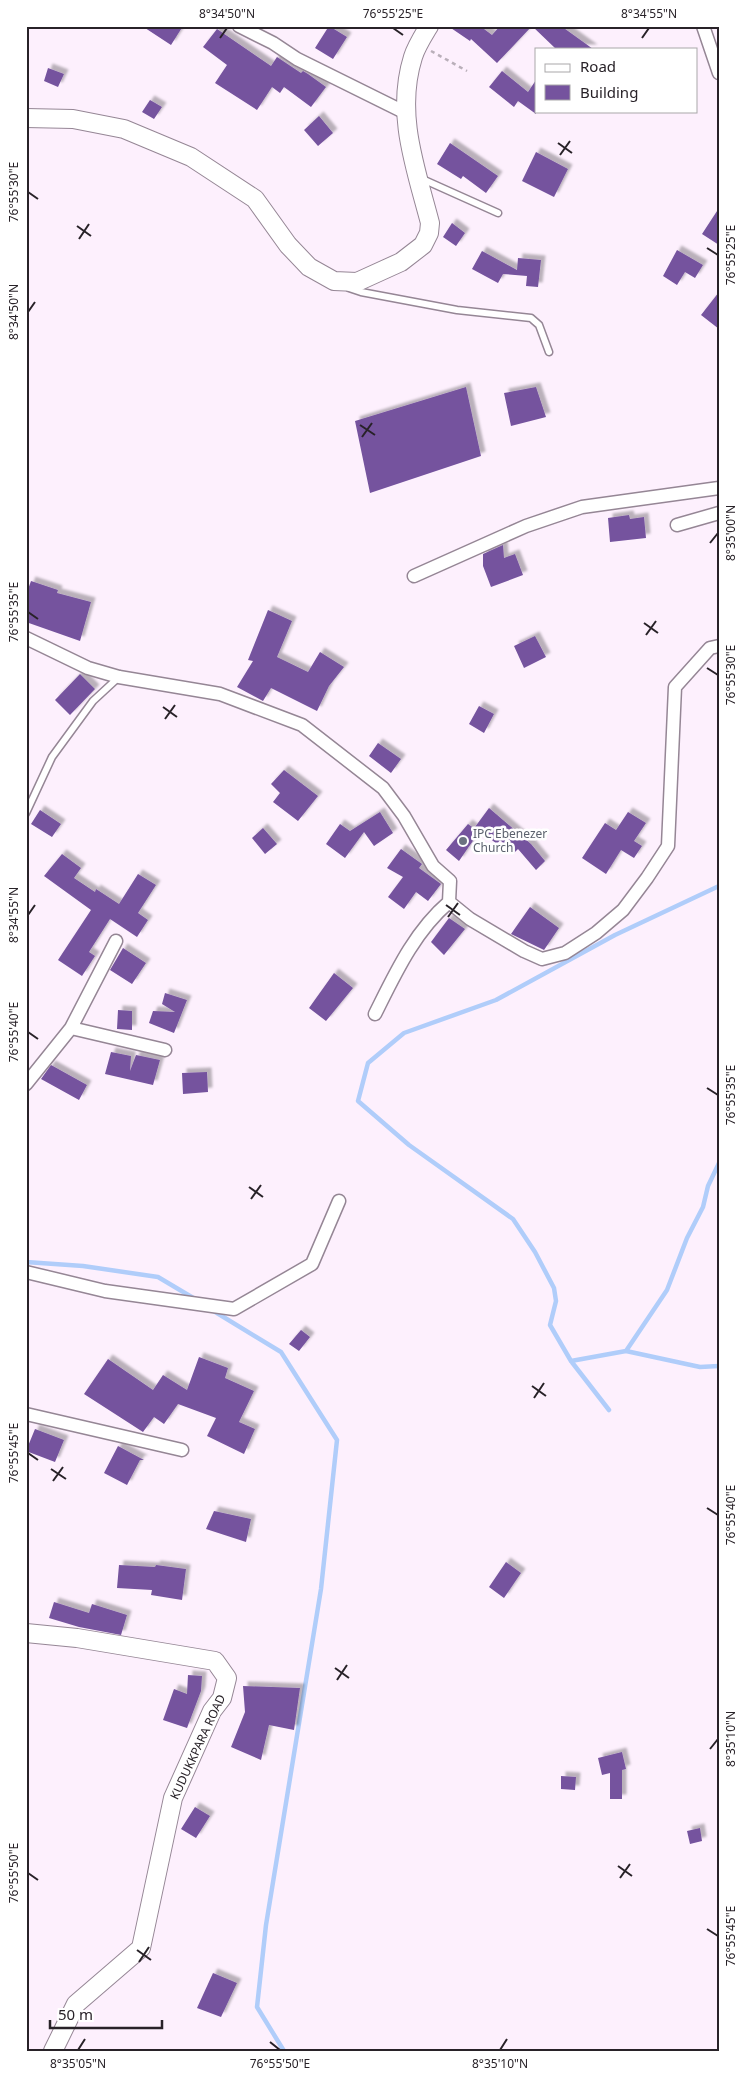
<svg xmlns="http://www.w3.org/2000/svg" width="745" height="2077" font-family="'Noto Sans',sans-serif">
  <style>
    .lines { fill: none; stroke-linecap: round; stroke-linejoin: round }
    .stream { stroke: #b0cdfa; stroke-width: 4.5 }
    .building { fill: #75539e; filter: url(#shadow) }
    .lane-casing { stroke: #958695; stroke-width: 9 }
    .street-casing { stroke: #958695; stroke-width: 15 }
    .secondary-casing { stroke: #958695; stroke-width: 20 }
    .path { stroke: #b9afb9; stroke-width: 2.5; stroke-dasharray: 4 4; stroke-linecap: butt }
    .lane { stroke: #fff; stroke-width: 6 }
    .street { stroke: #fff; stroke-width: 12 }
    .secondary { stroke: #fff; stroke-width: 18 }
    .ticks { fill: none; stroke: #282228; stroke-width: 2 }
    .worship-dot { fill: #6b7280; stroke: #fff; stroke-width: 2 }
    .labels { text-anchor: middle; stroke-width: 5; stroke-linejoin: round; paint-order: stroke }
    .worship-label { font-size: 12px; fill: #5b616d; stroke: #fff; text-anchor: start }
    .street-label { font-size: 12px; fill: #282228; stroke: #fff }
    .neatline { fill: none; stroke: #282228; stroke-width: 2 }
    .ticks-label { font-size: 12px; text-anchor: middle; fill: #282228 }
  </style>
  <defs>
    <filter id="shadow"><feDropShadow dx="4.5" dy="-4.5" stdDeviation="1" flood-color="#0004"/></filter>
  </defs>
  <rect width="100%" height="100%" fill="#fdf0fd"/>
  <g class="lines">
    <path class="stream" d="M26,1262L83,1266L158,1277L195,1299
      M212,1310L281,1352L337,1440L321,1589L266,1925L257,2007L284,2051
      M626,1351L700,1367L719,1366
      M571,1361L626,1351L667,1290L687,1238L703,1207L708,1186L719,1163
      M609,1410L571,1361L550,1325L556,1301L554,1288L535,1252L513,1219L409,1145L358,1101L368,1063L404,1033L496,1000L615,935L719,886"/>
  </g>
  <path class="building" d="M142,26H183L171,45Z
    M329,26L347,37L333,59L315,48Z
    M448,26H480L492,35L500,26H561L593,49H556L532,26L497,63L471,39L470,41Z
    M217,29L271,66L277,57L301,73L303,71L308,74L326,87L311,107L284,87L280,93L272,87L257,110L215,83L227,65L203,47Z
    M48,68L64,74L58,87L44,81Z
    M502,71L528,92L536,80V114L518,101L514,107L489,87Z
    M150,100L162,107L154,119L142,112Z
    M319,116L333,133L318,146L304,130Z
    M450,143L498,176L486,193L463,176L461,179L437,164Z
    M536,152L568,169L554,197L522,181Z
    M719,208V245L702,234Z
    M452,223L465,233L456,246L443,237Z
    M677,250L703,265L695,278L685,272L677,285L663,276Z
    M482,251L517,270L518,258L541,260L538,287L526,286L527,276L503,274L498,283L472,269Z
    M719,292V329L701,315Z
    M466,387L481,456L370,493L355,421Z
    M536,387L546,417L511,426L504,393Z
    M629,515L630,519L644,517L646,538L610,542L608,518Z
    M503,545L504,558L515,554L523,575L491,587L483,566V554Z
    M31,581L58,590L57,593L91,602L80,641L26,622V595Z
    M268,610L292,621L277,657L308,672L320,652L344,667L329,686L317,711L271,688L263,701L237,687L253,661L248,660Z
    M535,636L546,657L524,668L514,646Z
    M80,674L95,689L70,715L55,700Z
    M479,706L494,714L484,733L469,724Z
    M378,743L401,759L391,773L369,756Z
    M284,770L318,796L298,821L273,802L280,793L271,784Z
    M489,808L531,844L545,861L536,870L518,849L514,853L500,840L497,844L475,827Z
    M40,810L61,824L52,837L31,824Z
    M380,812L393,833L374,846L364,832L345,858L326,844L340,824L350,831Z
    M628,812L646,823L634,841L642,846L634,858L621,850L606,874L582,858L605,823L616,830Z
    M468,824L479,832L459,861L446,850Z
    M263,828L277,844L265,854L252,838Z
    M401,849L422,864L419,868L441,884L428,901L416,892L404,909L388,897L403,877L387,868Z
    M62,854L81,868L74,878L95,892L96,889L119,904L138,874L156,885L138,913L148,920L137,937L110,919L89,952L95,956L82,976L58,960L91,910L44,876Z
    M530,907L559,928L544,950L511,934Z
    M449,918L465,929L444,955L431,942Z
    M123,948L146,963L132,984L110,970Z
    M334,973L353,988L326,1021L309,1008Z
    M165,993L187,1000L174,1033L149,1023L153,1011L175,1012L162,1004Z
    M118,1010L132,1011V1030L117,1029Z
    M111,1052L131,1056L130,1071L136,1055L160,1060L153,1085L105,1074Z
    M51,1065L87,1085L79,1100L41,1079Z
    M207,1072L208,1092L183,1094L182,1073Z
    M301,1330L310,1337L299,1351L289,1344Z
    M199,1357L228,1368L225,1378L254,1391L239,1422L255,1429L244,1454L207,1436L216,1418L178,1404L164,1424L154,1417L143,1432L84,1394L108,1359L153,1390L163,1375L187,1390Z
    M35,1429L64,1440L55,1462L26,1451Z
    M118,1446L144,1460H140L127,1485L104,1473Z
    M214,1511L251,1519L246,1542L206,1529Z
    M506,1562L521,1573L504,1598L489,1587Z
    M119,1565L155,1567L156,1565L186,1569L182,1600L151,1595L152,1590L117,1588Z
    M54,1602L89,1613L92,1604L127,1615L121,1635L79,1627L49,1618Z
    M188,1675L202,1676L201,1691L187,1728L163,1720L174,1689L187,1694Z
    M243,1686L300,1688L294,1730L269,1725L261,1760L231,1747L245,1712Z
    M622,1752L626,1769L622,1770V1799H610V1773L602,1775L598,1758Z
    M561,1776L576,1777L575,1790L561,1789Z
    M195,1807L210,1816L196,1838L181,1829Z
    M700,1828L702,1841L690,1844L687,1831Z
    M213,1973L237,1983L221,2017L197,2008Z"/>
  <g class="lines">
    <g class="lane-casing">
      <path id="lane" d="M420,178L498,213
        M349,288L361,292L457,310L531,318L539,325L549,352
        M26,813L52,757L93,701L119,677"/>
    </g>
    <g class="street-casing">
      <path id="street" d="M239,26L273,43L297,59L406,113
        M703,26L719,73
        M677,525L719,513
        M414,576L526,526L582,507L719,488
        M26,638L88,668L119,677L220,694L302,725L383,788L404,816L433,866L450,881L449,902C414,932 395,974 375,1014
        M449,902L470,919L524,951L542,959L565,953L596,933L623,910L647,878L668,846L675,687L710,648L719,646
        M71,1028L165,1050
        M26,1084L71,1028L116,941
        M26,1272L105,1291L234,1309L312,1264L339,1201
        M26,1414L182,1450"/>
    </g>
    <g class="secondary-casing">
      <path id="secondary" d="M26,118L73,119L124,129L191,157L255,199L288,245L309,267L334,281L357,282L401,262L423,245L429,233L430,223C416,169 395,114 413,57C416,47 423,36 429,26
        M26,1633L77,1638L215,1661L227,1678L222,1698L212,1711L173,1798L141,1948L76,2004L53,2051"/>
    </g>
    <path class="path" d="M431,51L467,71"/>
    <use href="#lane" class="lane"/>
    <use href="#street" class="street"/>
    <use href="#secondary" class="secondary"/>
  </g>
  <path class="ticks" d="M393,28L403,35M220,38L227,28M642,38L649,28M558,143L572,153M560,155L570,141M28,192L38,199M77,226L91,236M79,239L89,224M707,248L718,255M28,312L35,302M360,425L375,435M362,437L372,423M710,543L718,533M28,612L38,619M644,623L658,633M646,635L656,621M707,668L718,675M163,707L177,717M165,719L175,705M446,905L460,915M28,915L35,905M448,917L458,903M28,1032L38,1039M707,1088L718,1095M249,1187L263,1197M251,1199L261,1185M532,1386L546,1396M534,1398L544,1383M28,1453L38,1460M51,1469L66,1479M53,1481L63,1467M707,1508L718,1515M335,1668L349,1678M337,1680L347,1665M710,1749L718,1739M618,1866L632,1876M28,1873L38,1880M620,1878L630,1864M707,1929L718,1936M137,1950L151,1960M139,1962L149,1947M270,2042L280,2050M78,2050L85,2039M500,2050L507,2039"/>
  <circle class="worship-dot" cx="463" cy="841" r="5"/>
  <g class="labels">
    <g class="worship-label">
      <text x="473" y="838">IPC Ebenezer<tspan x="473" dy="14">Church</tspan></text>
    </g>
    <g class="street-label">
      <text transform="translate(198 1747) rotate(-65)" y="4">KUDUKKPARA ROAD</text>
    </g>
  </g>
  <rect width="745" height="2077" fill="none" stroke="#ffffff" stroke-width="55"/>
  <rect x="535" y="48" width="162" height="65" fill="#ffffff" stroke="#a9a7a9"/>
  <rect x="545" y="64" width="25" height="8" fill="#ffffff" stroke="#a9a7a9"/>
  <text x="580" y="72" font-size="15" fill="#282228">Road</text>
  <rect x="545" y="85" width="25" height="15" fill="#75539e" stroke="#a9a7a9"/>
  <text x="580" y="98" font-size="15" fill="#282228">Building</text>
  <path d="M50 2020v8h112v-8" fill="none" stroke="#282228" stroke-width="2.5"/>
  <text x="58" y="2020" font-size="15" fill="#282228" stroke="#ffffff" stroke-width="4" paint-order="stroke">50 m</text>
  <rect x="28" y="28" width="690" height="2022" class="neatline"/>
  <g class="ticks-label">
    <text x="227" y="18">8°34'50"N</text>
    <text x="393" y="18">76°55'25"E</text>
    <text x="649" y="18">8°34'55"N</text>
    <text transform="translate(14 192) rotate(-90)" y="4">76°55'30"E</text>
    <text transform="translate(731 255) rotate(-90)" y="4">76°55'25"E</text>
    <text transform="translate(14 312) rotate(-90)" y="4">8°34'50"N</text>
    <text transform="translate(731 533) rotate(-90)" y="4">8°35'00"N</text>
    <text transform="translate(14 612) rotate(-90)" y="4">76°55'35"E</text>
    <text transform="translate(731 675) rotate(-90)" y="4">76°55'30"E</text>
    <text transform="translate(14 915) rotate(-90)" y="4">8°34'55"N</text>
    <text transform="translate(14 1032) rotate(-90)" y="4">76°55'40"E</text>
    <text transform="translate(731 1095) rotate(-90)" y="4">76°55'35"E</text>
    <text transform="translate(14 1453) rotate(-90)" y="4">76°55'45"E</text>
    <text transform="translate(731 1515) rotate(-90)" y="4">76°55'40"E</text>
    <text transform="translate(731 1739) rotate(-90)" y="4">8°35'10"N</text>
    <text transform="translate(14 1873) rotate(-90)" y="4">76°55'50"E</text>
    <text transform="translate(731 1936) rotate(-90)" y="4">76°55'45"E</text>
    <text x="78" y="2068">8°35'05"N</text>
    <text x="280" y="2068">76°55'50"E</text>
    <text x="500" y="2068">8°35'10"N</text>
  </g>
</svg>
